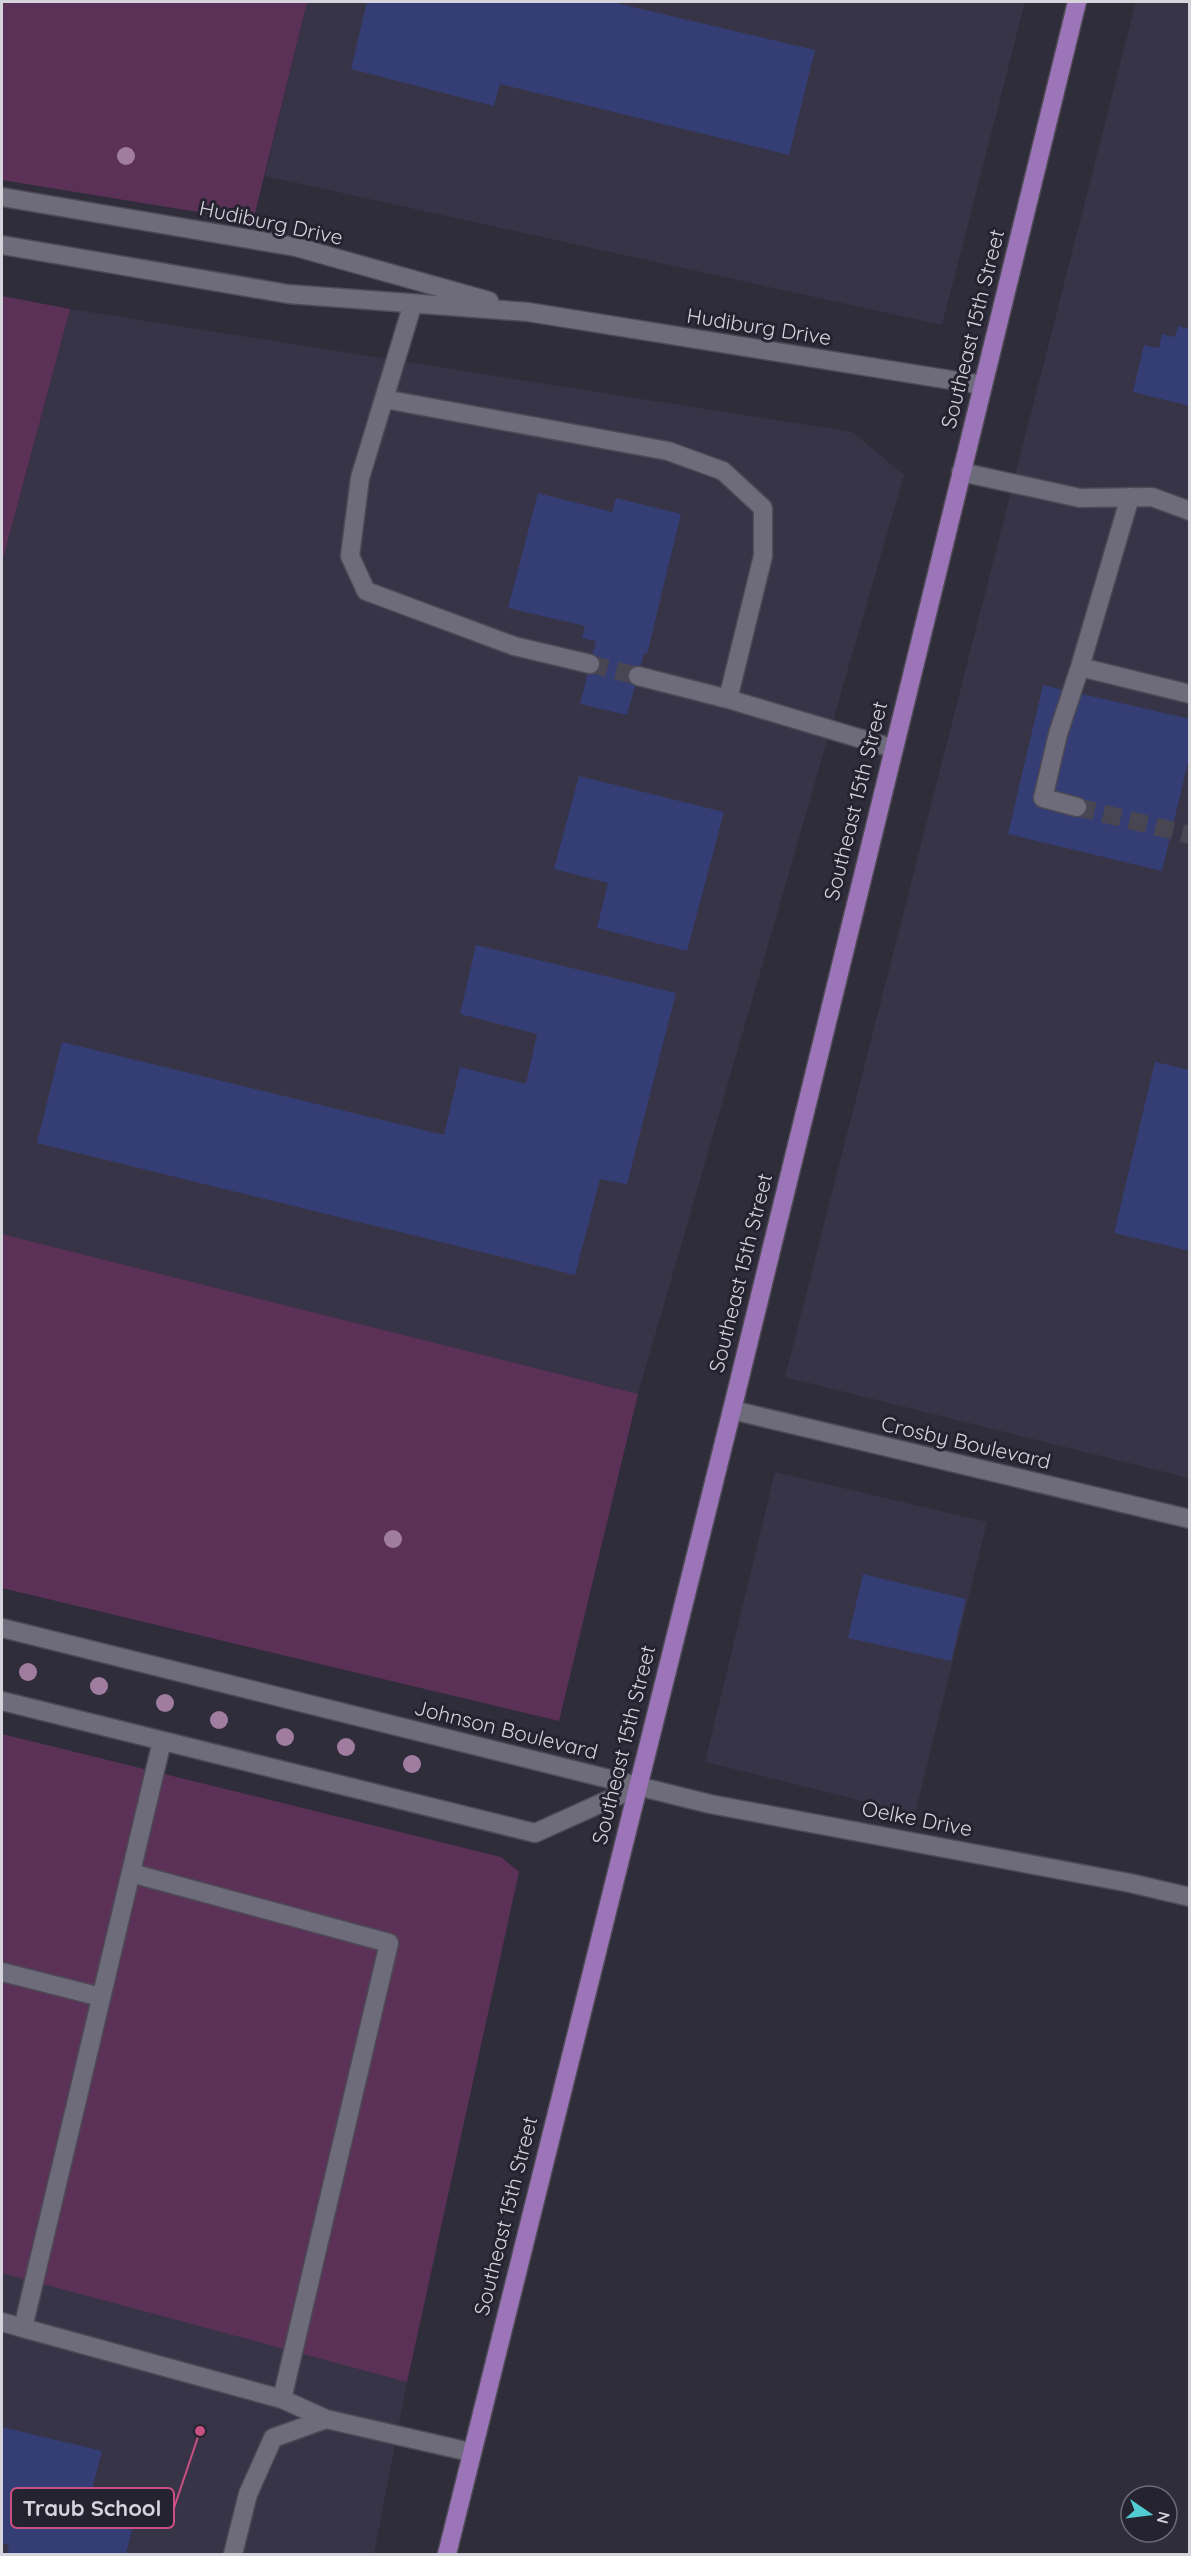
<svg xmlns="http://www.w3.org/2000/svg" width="1191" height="2556" font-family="Quicksand,sans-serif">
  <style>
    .built { fill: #383447 }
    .green { fill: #5c3158 }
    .building { fill: #353d75 }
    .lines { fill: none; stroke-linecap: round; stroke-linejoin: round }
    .minor-tunnel { stroke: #484652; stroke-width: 18; stroke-dasharray: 18 9; stroke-linecap: butt }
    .minor-casing { stroke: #4d4a55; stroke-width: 21 }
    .major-casing { stroke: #4d4a55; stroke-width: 21 }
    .minor { stroke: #6e6b7a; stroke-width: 18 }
    .major { stroke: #9c74b8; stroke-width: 18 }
    .tree { fill: #9f7ca0 }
    .labels { text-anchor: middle; stroke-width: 6; stroke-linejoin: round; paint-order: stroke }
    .street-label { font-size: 21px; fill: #d5d4dc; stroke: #262330 }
    .leader { fill: none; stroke: #c85082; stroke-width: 2 }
    .callout-dot { fill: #c85082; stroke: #262330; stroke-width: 2 }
    .callout { fill: #262330; stroke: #c85082; stroke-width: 2 }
    .callout-label { font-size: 22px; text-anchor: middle; font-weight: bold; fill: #d5d4dc }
  </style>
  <rect width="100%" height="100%" fill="#2f2d3a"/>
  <path class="built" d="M307,2H1025L942,325L265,176Z
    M1136,2H1189V1478L785,1377Z
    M70,309L852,432L904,475L638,1394L2,1234V562Z
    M775,1472L987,1522L915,1814L705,1762Z
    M2,2269L400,2368L407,2382L374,2554H2Z"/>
  <path class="green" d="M2,2H307L253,221L2,180Z
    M2,296L70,309L2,562Z
    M2,1234L638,1394L559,1721L2,1588Z
    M2,1734L501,1857L519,1872L407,2382L2,2273Z"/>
  <path class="building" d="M367,2H612L815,50L789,155L500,84L494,106L351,69Z
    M1178,326L1190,329V406L1133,392L1144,345L1159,348L1162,334L1175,337Z
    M538,493L612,512L616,498L681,514L647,654L644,653L627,715L580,704L596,641L582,638L585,626L508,608Z
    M1043,685L1190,719V754L1162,871L1008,834Z
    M579,776L724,812L687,951L597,928L608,883L554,869Z
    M476,945L676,993L627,1184L600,1179L575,1275L37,1143L62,1042L444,1135L460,1067L526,1084L537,1034L460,1014Z
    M1155,1062L1190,1070V1251L1114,1233Z
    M863,1574L966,1599L951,1661L848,1638Z
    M2,2427L102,2451L90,2497L101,2499L96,2517L133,2525L126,2554H7L9,2545L2,2543Z"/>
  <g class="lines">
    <path class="minor-tunnel" d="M590,664L638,676
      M1077,807L1190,835"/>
    <g class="minor-casing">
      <path id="minor" d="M2,197L296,247L489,301
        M2,245L288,294L528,312L982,385
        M413,303L360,478L350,556L366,591L514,646L590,664
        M384,399L668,451L723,471L763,508V556L728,699
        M961,472L1080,498L1152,497L1190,511
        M1130,497L1080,667L1190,694
        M638,676L728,699L892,748
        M1077,807L1043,798L1058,734L1080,667
        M732,1410L1190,1519
        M2,1628L710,1804L1130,1883L1190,1897
        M2,1701L535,1833L637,1787
        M162,1741L23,2328L282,2399L326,2419
        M131,1873L389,1943L282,2399
        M2,1972L101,1997
        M2,2322L23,2328
        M233,2554L248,2494L273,2438L326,2419L470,2452"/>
    </g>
    <g class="major-casing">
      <path id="major" d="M447,2554L732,1410L1077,2"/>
    </g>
    <use href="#minor" class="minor"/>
    <use href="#major" class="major"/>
  </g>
  <g class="tree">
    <circle cx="126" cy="156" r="9"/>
    <circle cx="393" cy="1539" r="9"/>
    <circle cx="28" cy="1672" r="9"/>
    <circle cx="99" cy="1686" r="9"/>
    <circle cx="165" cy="1703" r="9"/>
    <circle cx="219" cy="1720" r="9"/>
    <circle cx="285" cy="1737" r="9"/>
    <circle cx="346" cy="1747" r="9"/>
    <circle cx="412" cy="1764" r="9"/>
  </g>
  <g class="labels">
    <g class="street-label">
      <text transform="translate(271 223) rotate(12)" y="7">Hudiburg Drive</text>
      <text transform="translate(759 327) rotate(9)" y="7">Hudiburg Drive</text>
      <text transform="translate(973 329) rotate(-76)" y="7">Southeast 15th Street</text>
      <text transform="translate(856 801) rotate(-76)" y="7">Southeast 15th Street</text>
      <text transform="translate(741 1273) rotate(-76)" y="7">Southeast 15th Street</text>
      <text transform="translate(966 1443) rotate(13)" y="7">Crosby Boulevard</text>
      <text transform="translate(506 1730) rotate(14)" y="7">Johnson Boulevard</text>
      <text transform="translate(624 1745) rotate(-76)" y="7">Southeast 15th Street</text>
      <text transform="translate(917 1819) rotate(11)" y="7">Oelke Drive</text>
      <text transform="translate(506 2216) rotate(-76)" y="7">Southeast 15th Street</text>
    </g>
  </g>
  <path class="leader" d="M200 2431L174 2508"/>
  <circle class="callout-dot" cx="200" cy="2431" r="6"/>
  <rect class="callout" x="11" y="2488" width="163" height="40" rx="6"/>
  <g class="callout-label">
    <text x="92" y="2516">Traub School</text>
  </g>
  <rect width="1191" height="2556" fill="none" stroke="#d5d4dc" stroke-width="6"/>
  <g transform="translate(1149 2514) rotate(104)"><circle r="28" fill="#262330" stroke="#6c6a75" stroke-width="1.5"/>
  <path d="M0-4.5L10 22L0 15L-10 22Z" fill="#51ccd2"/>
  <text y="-9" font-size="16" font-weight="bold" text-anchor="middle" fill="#d5d4dc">N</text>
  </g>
</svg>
